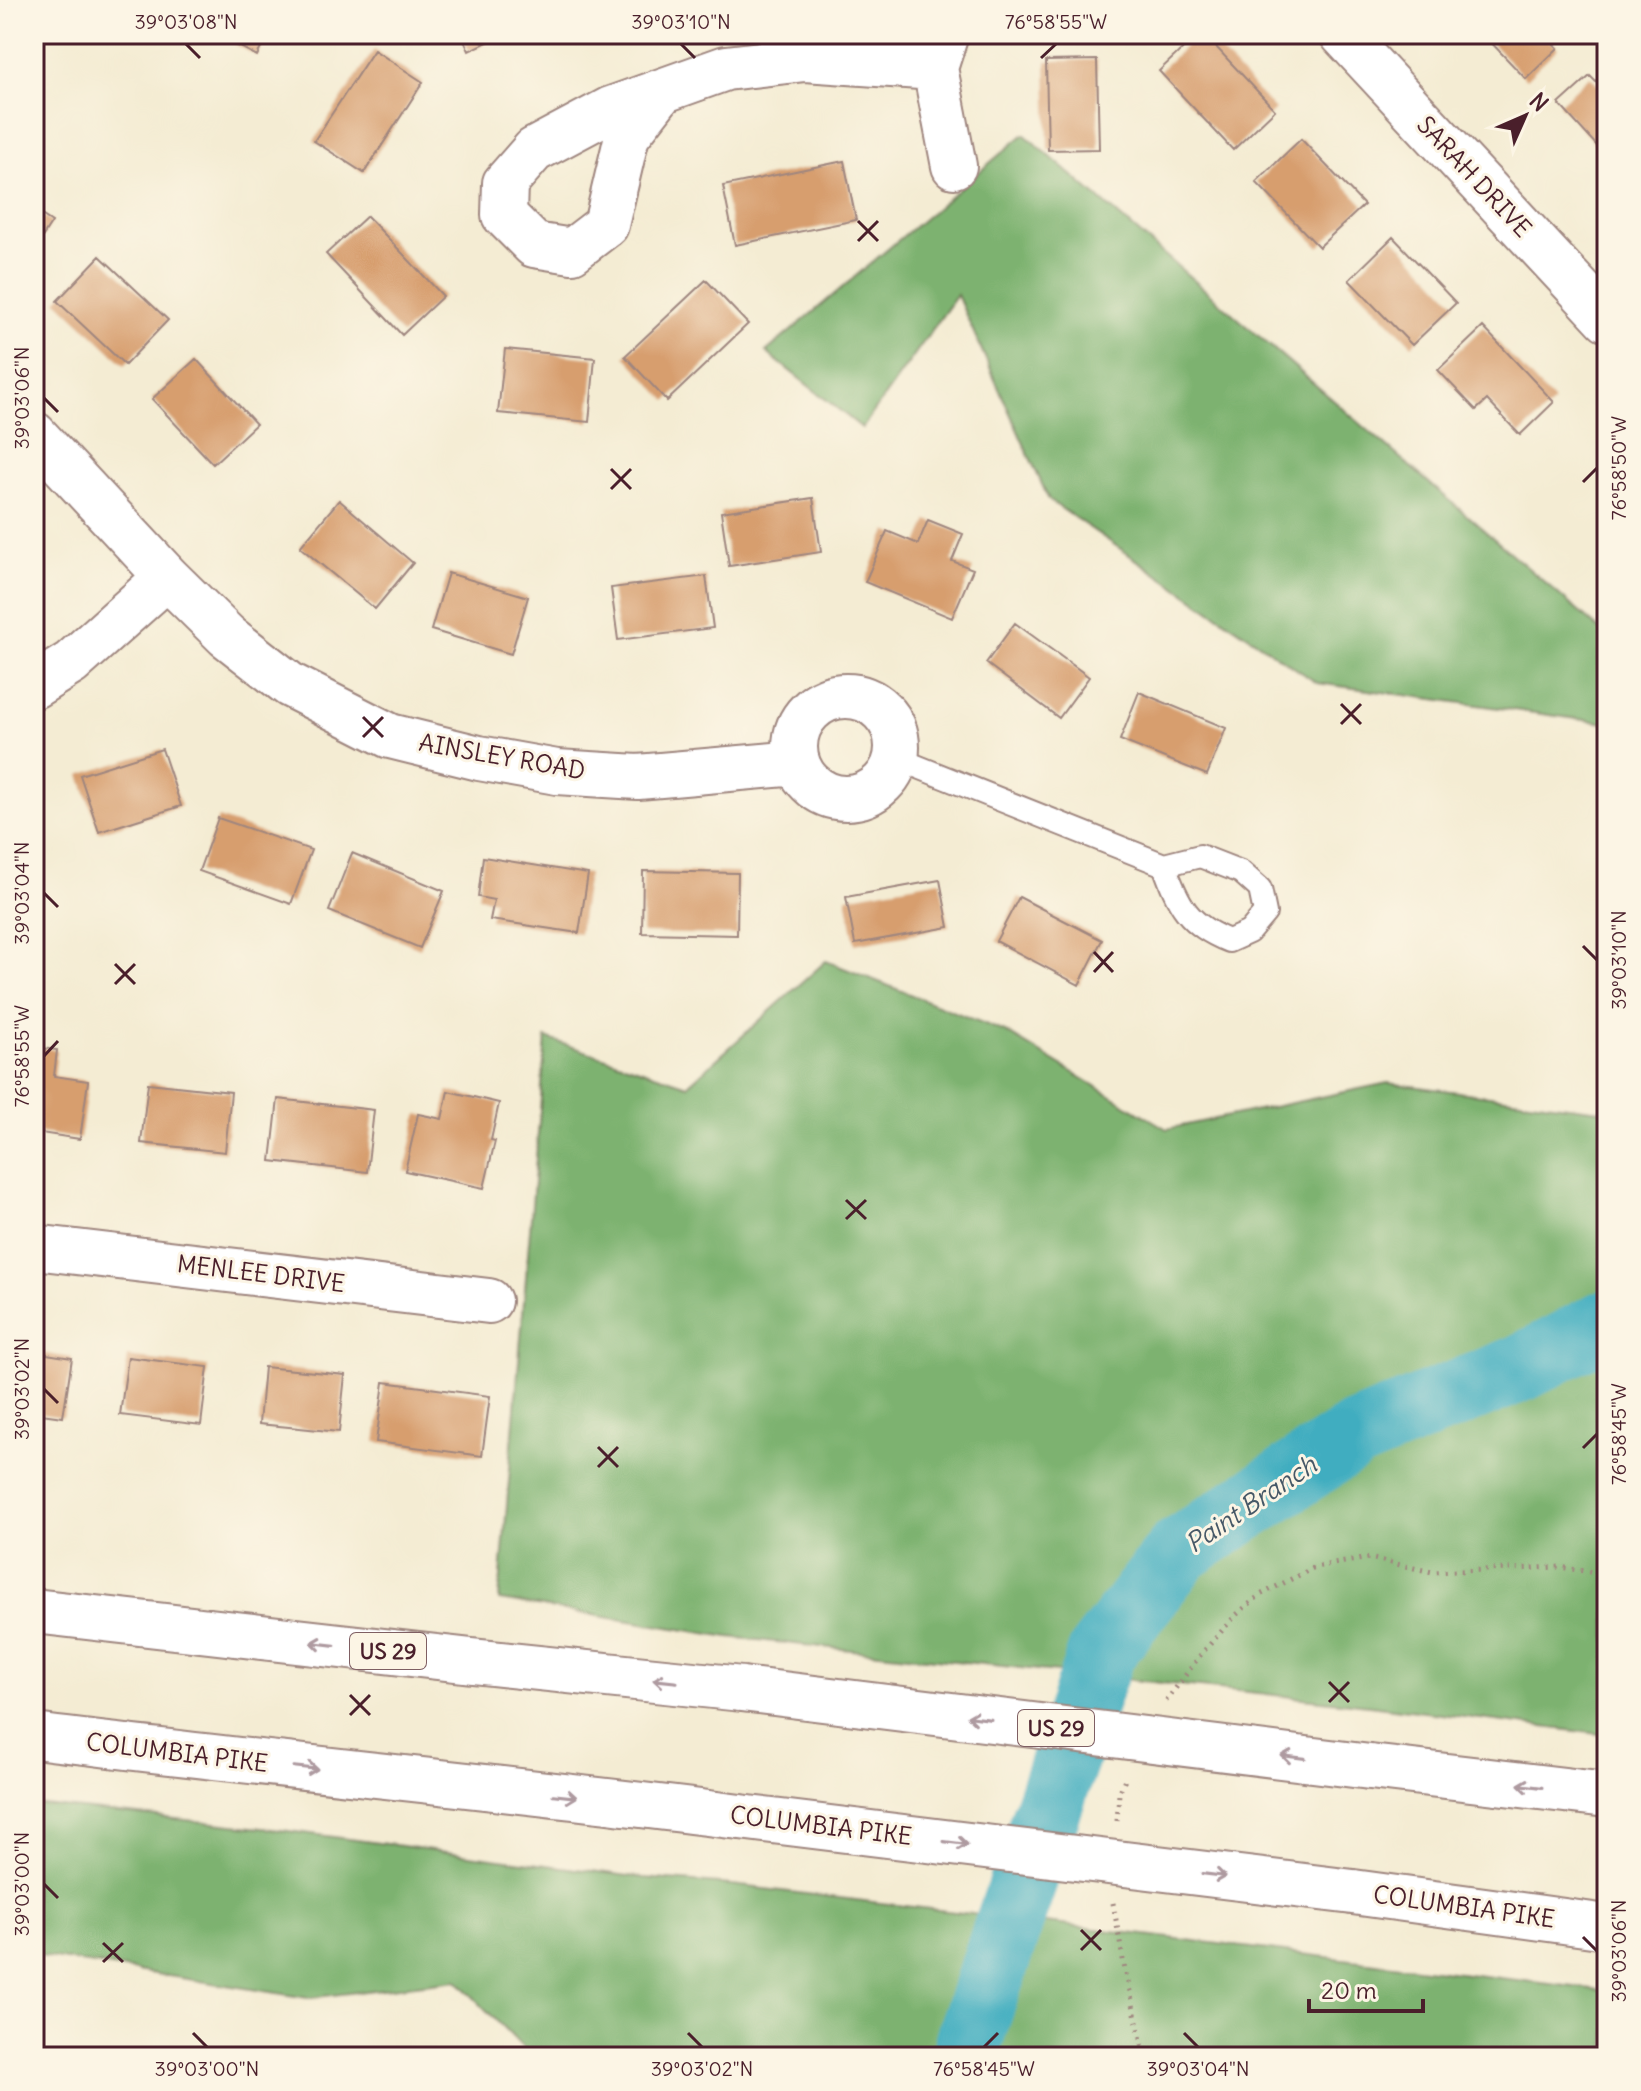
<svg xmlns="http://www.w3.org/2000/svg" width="1641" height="2091" font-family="Delius,sans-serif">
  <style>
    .forest { fill: #7db26f; stroke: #64684d; stroke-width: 2 }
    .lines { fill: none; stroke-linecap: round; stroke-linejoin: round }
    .river { stroke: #41adc0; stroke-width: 68 }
    .building { fill: #d79e6e }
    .service-casing { stroke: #9f867f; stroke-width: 26 }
    .minor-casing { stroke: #9f867f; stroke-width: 48 }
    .trunk-casing { stroke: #9f867f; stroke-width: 48 }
    .path { stroke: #9f867f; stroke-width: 5; stroke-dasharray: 2 6; stroke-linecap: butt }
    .service { stroke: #fff; stroke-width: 22 }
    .minor { stroke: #fff; stroke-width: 44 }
    .trunk { stroke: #fff; stroke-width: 44 }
    .trunk-bridge-casing { stroke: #9f867f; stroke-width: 48; stroke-linecap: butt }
    .trunk-bridge { stroke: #fff; stroke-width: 44 }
    .oneway { stroke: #ae9aa0 }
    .ticks { fill: none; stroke: #4a1f2b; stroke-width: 3 }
    .labels { text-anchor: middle; stroke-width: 6; stroke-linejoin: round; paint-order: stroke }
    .shield { fill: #fcf5e5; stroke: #7f5f63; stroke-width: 2 }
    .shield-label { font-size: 22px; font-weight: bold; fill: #4a1f2b }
    .street-label { font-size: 24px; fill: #4a1f2b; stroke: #fcf5e5 }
    .water-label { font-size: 26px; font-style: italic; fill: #465867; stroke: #fcf5e5 }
    .neatline { fill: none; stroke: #4a1f2b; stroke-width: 3 }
    .ticks-label { font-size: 20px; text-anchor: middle; fill: #4a1f2b }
  </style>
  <rect width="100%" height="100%" fill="#fcf5e5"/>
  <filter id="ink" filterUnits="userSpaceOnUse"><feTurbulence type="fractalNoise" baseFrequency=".0125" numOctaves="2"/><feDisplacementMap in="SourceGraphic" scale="16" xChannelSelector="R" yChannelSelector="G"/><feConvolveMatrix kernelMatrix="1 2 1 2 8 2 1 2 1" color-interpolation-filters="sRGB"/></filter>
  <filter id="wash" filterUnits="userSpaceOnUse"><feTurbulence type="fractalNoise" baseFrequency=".006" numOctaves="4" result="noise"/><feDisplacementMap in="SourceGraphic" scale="32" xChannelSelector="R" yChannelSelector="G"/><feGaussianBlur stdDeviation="1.8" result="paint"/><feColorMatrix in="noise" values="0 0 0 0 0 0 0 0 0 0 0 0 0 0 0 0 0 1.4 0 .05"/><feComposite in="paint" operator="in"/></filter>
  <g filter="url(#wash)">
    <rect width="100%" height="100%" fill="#f4ecd3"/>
    <path class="forest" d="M1024,134L1607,636V723L1317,683L1049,500L957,295L862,428L766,352Z
      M826,961L1005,1032L1167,1129L1388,1083L1607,1111V1735L1369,1705L729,1637L499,1600L546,1038L688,1085Z
      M34,1804L281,1830L644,1878L732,1885L1607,1991V2057H532L457,1980L308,1998L34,1955Z"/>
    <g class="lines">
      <path class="river" d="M965,2057L969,2040L1101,1653L1179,1551L1355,1436L1521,1368L1607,1323"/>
    </g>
    <g id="blocks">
      <path class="building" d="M216,34H268L257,56Z
        M461,34H504L469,51Z
        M1198,34H1204L1275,110L1233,150L1159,71Z
        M1483,34H1544L1558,48L1526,79Z
        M374,50L423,82L364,173L314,141Z
        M1097,60L1099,149L1048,150L1046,61Z
        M1590,76L1601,87L1607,82V157L1559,104Z
        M1301,139L1364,205L1319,247L1256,182Z
        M844,161L856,220L735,245L723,186Z
        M34,210L52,222L34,250Z
        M367,216L443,296L402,335L326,254Z
        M1393,237L1456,303L1412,345L1349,280Z
        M100,256L168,320L125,365L57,301Z
        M706,280L748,324L667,401L625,356Z
        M1483,327L1554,402L1520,435L1487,400L1476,410L1438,370Z
        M505,349L595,358L589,422L498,413Z
        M196,359L256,424L213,464L152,399Z
        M813,498L821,552L729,566L721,512Z
        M339,500L413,563L375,609L300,547Z
        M928,520L963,534L952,561L973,569L952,618L865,582L887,531L918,544Z
        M448,573L528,597L511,654L431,630Z
        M706,576L713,628L618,640L611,588Z
        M1015,623L1089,677L1059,718L986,663Z
        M1139,692L1226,728L1207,775L1120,740Z
        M162,749L181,806L99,832L80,775Z
        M218,818L311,850L291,904L199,871Z
        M352,853L444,891L420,948L329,911Z
        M483,857L588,874L579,933L490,920L494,900L478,897Z
        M643,871L738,873L737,935L642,933Z
        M940,880L949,927L855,944L846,897Z
        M1019,897L1102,940L1079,985L996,941Z
        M34,1047L57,1050L54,1076L88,1081L80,1139L34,1132Z
        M148,1083L231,1092L225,1152L141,1143Z
        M448,1091L499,1103L491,1140L495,1141L484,1188L405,1171L418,1114L442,1119Z
        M278,1099L374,1110L367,1172L271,1161Z
        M34,1352L72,1358L63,1417L34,1413Z
        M128,1357L208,1367L201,1425L120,1415Z
        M264,1367L345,1375L339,1432L259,1424Z
        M384,1382L490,1396L482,1456L376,1442Z"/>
    </g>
  </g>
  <g filter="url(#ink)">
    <use href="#blocks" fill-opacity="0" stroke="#9f867f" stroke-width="2"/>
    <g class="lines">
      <g class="service-casing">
        <path id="service" d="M896,758L1164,865L1200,856L1241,872L1260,889L1265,913L1249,932L1229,941C1188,925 1178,904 1164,865"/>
      </g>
      <g class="minor-casing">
        <path id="minor" d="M946,34L935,68L954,166
          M1342,34L1607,319
          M662,91L627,136L606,225L572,251L534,245L504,215L505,183L534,150L611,109L726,68L805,59L935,68
          M34,434L167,577L227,636L290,685L390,736L479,758L557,772L638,777L797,763
          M34,686L71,663L167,577
          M795 747a51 51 0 1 1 102 0a51 51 0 1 1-102 0Z
          M34,1247L489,1301"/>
      </g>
      <g class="trunk-casing">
        <path id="trunk" d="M34,1611L472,1661L742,1689
          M34,1736C269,1765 505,1787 740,1817
          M1370,1767L1607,1795
          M1353,1892L1607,1927"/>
      </g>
      <path class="path" d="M1166,1701L1202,1653L1236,1615L1260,1595L1315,1567L1369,1558L1432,1572L1560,1567L1607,1575
        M1117,1821L1119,1794L1126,1776
        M1113,1903L1124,1965L1145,2057"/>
      <use href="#service" class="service"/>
      <use href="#minor" class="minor"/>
      <use href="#trunk" class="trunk"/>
      <g class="trunk-bridge-casing">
        <path id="trunk-bridge" d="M742,1689L1370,1767
          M740,1817L1353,1892"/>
      </g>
      <use href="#trunk-bridge" class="trunk-bridge"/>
    </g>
    <defs><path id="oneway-shaft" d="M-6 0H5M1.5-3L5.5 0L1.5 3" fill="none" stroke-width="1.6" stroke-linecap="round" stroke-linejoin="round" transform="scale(2)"/></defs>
    <g class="oneway">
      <use href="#oneway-shaft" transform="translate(323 1644) rotate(-173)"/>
      <use href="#oneway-shaft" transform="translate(665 1681) rotate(-174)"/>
      <use href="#oneway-shaft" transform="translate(979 1718) rotate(-173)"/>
      <use href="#oneway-shaft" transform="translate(1293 1757) rotate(-173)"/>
      <use href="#oneway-shaft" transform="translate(306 1768) rotate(6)"/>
      <use href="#oneway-shaft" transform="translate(1530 1786) rotate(-173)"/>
      <use href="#oneway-shaft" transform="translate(565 1796) rotate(6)"/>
      <use href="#oneway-shaft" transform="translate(956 1843) rotate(7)"/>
      <use href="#oneway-shaft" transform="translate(1214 1875) rotate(7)"/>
    </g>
  </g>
  <path class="ticks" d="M186,44L200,58M681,44L695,58M1041,58L1056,44M858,221L878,241M858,241L878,221M44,398L58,412M611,469L631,489M1583,482L1597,468M611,489L631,469M1341,704L1361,724M363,717L383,737M1341,724L1361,704M363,737L383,717M44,893L58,907M1583,946L1597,960M1094,952L1113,972M115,964L135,984M1094,972L1113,952M115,984L135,964M44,1056L58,1041M846,1200L866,1219M846,1219L866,1200M44,1389L58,1403M598,1447L618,1467M1583,1448L1597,1434M598,1467L618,1447M1329,1682L1349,1702M350,1695L370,1715M1329,1702L1349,1682M350,1715L370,1695M44,1884L58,1898M1081,1930L1101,1950M1583,1937L1597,1951M103,1943L123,1962M1081,1950L1101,1930M103,1962L123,1943M193,2033L207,2047M688,2033L702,2047M1184,2033L1198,2047M984,2047L998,2033"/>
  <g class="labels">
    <g class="shield">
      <rect x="350" y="1633" width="76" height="36" rx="6"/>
      <rect x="1018" y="1710" width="76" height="36" rx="6"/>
    </g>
    <g class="shield-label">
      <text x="388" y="1659">US 29</text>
      <text x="1056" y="1736">US 29</text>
    </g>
    <g class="street-label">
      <text transform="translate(1474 177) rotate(47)" y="8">SARAH DRIVE</text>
      <text transform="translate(502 757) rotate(10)" y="8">AINSLEY ROAD</text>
      <text transform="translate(261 1274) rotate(7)" y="8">MENLEE DRIVE</text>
      <text transform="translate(177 1753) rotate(7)" y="8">COLUMBIA PIKE</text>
      <text transform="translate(821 1826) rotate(7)" y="8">COLUMBIA PIKE</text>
      <text transform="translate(1464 1907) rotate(8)" y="8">COLUMBIA PIKE</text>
    </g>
    <g class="water-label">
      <text transform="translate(1251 1504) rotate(-34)" y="9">Paint Branch</text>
    </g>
  </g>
  <rect width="1641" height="2091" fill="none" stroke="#fcf5e5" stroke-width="88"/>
  <g transform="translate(1525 116) rotate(45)" stroke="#fcf5e5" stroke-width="6" paint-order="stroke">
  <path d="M0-6L14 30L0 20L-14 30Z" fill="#4a1f2b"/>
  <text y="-12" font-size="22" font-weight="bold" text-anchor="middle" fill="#4a1f2b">N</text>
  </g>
  <path d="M1309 1999v12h114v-12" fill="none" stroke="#4a1f2b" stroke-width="4"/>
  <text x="1321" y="1999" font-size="24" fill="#4a1f2b" stroke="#fcf5e5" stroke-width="6" paint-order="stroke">20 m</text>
  <rect x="44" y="44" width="1553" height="2003" class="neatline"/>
  <g class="ticks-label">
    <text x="186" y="29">39°03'08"N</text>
    <text x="681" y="29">39°03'10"N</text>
    <text x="1056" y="29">76°58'55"W</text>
    <text transform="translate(22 398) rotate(-90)" y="7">39°03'06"N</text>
    <text transform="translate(1619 468) rotate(-90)" y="7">76°58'50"W</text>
    <text transform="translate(22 893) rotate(-90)" y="7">39°03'04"N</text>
    <text transform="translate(1619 960) rotate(-90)" y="7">39°03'10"N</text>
    <text transform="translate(22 1056) rotate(-90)" y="7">76°58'55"W</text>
    <text transform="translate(22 1389) rotate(-90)" y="7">39°03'02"N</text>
    <text transform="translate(1619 1434) rotate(-90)" y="7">76°58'45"W</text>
    <text transform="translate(22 1884) rotate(-90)" y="7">39°03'00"N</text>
    <text transform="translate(1619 1951) rotate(-90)" y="7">39°03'06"N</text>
    <text x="207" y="2076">39°03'00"N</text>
    <text x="702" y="2076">39°03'02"N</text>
    <text x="984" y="2076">76°58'45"W</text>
    <text x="1198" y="2076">39°03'04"N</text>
  </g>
</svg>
